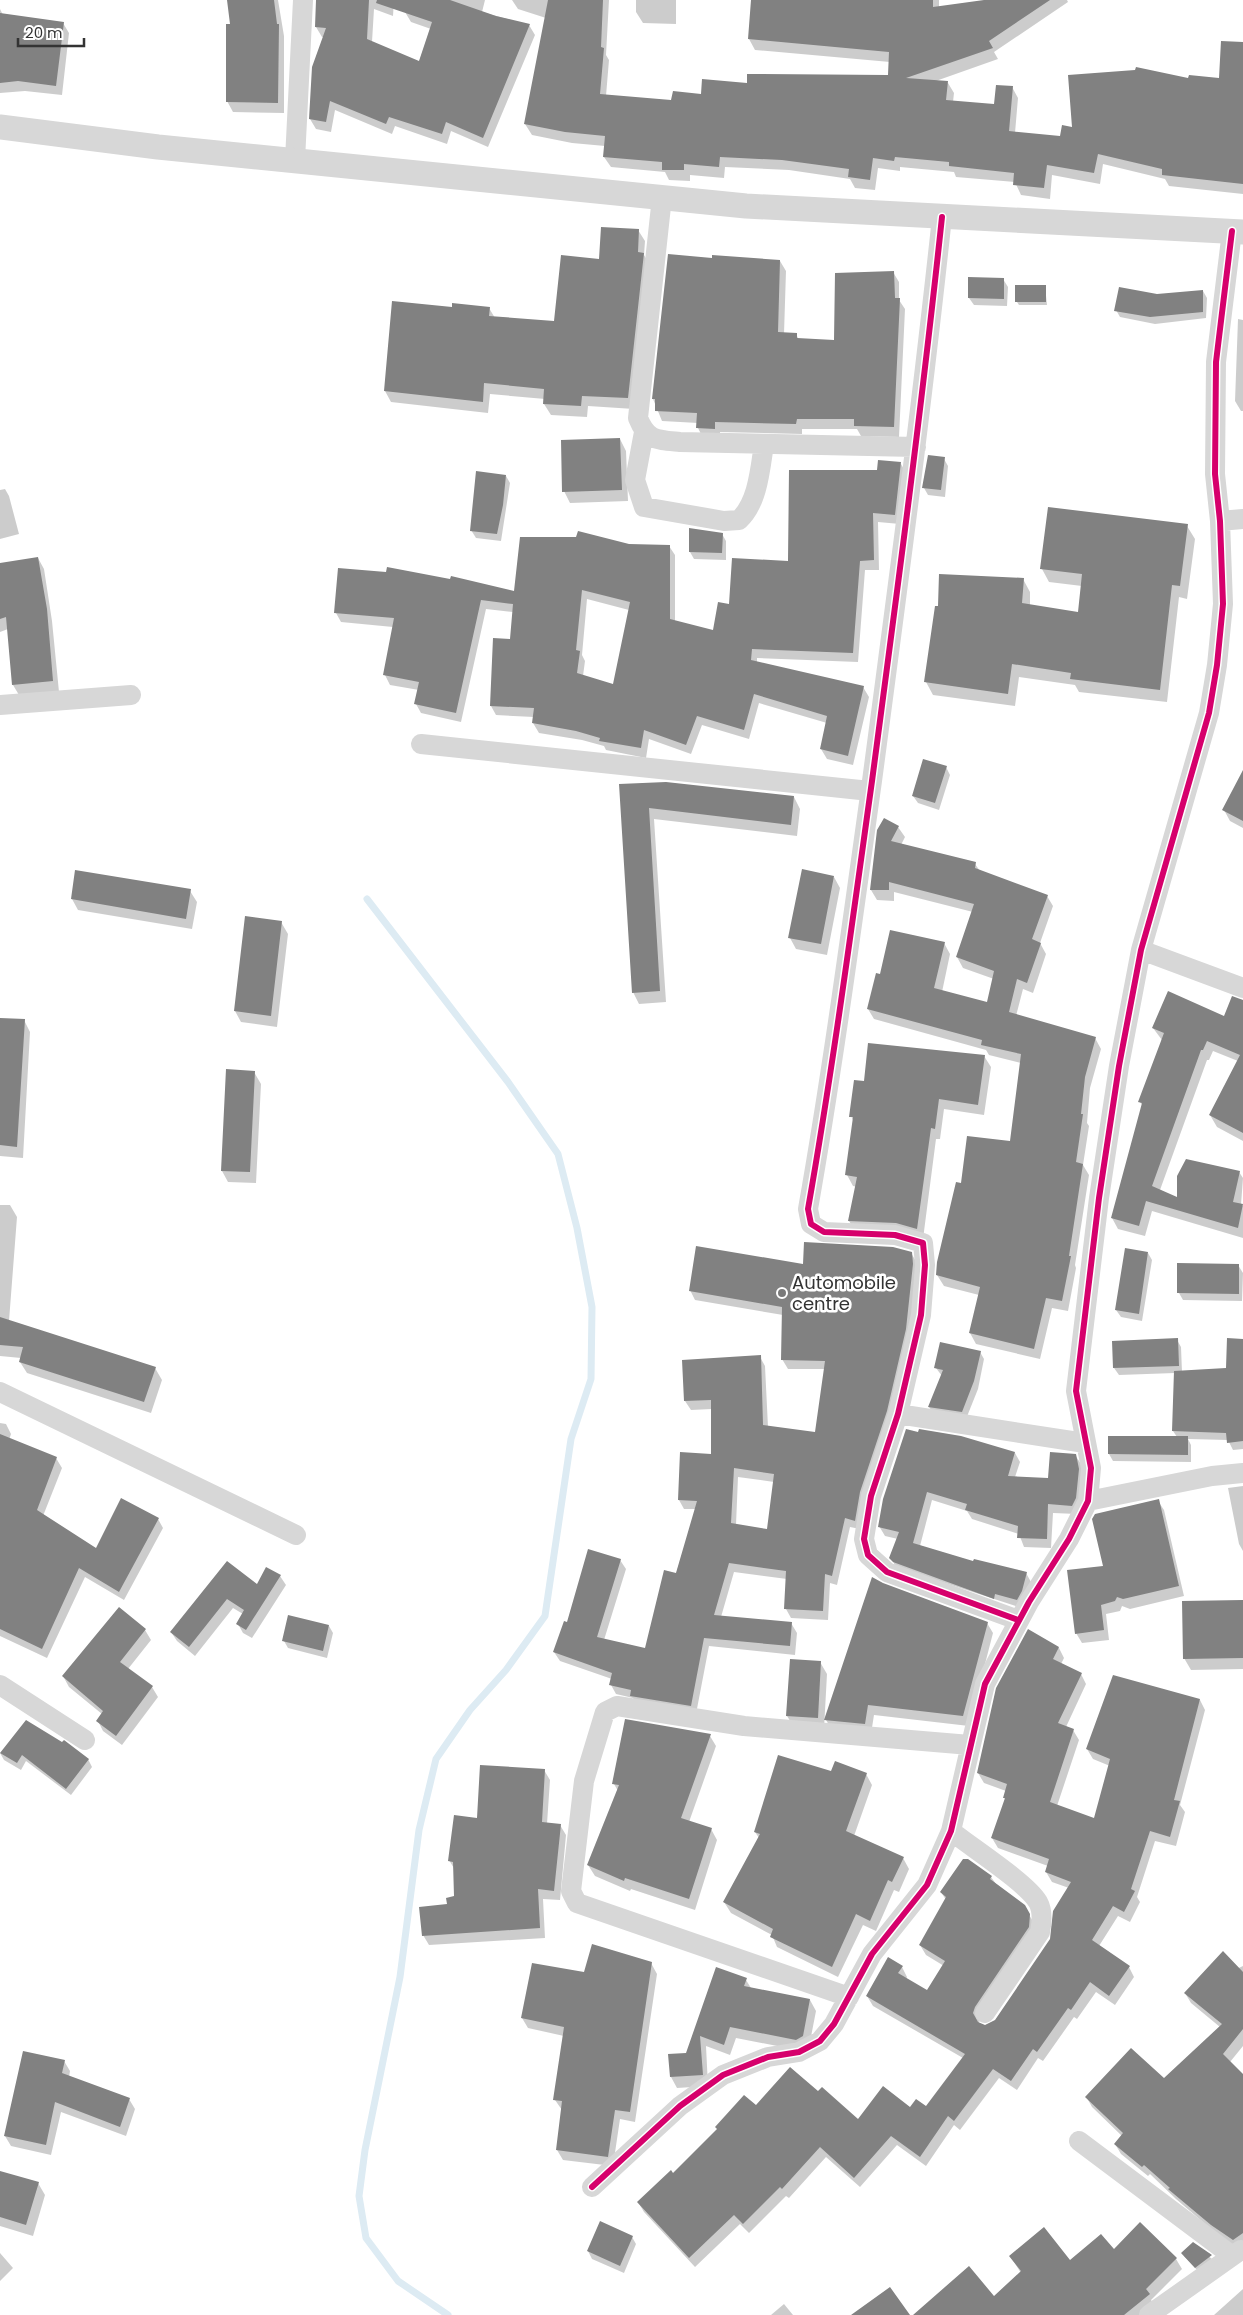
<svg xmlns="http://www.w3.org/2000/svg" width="1243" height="2315" font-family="Poppins,sans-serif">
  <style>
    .shadow { fill: #0003; fill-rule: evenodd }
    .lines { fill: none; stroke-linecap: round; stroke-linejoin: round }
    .stream { stroke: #ddebf3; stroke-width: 7 }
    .building { fill: #818181; fill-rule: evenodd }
    .minor { stroke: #d7d7d7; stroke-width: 20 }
    .tertiary { stroke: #d7d7d7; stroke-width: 25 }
    .cycleway-casing { stroke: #fff; stroke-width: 9 }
    .cycleway { stroke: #d6006c; stroke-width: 6 }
    .poi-dot { fill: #7a7a7a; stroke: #fff; stroke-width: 2 }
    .labels { text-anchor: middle; stroke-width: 5; stroke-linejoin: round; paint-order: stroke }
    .poi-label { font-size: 18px; fill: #333; stroke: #fff; text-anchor: start }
  </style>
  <rect width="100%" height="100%" fill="#fff"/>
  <path class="shadow" d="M229,0H278L284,36V113L233,112L227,101L231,25Z
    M317,0H394L393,16L374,9L372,42L419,62L431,29L411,22L405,12L409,0H485L482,12L529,25L535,35L488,147L451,131L447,144L395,126L392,134L335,110L331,132L316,129L310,119L324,37H322L316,27Z
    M512,0H609L606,55L609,60L606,96L673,101L749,84L890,76V62L755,50L749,39L752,0H939V8L989,0H1067L1068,2L994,52L998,59L933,82L948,83L954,93L953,102L995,106L1012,87L1018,98L1015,133L1061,138L1073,128L1189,80H1221L1243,43V194L1169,186L1165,179L1103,164L1100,184L1052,175L1050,199L1021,195L1015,182L956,177L954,172L900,167V171L878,168L875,190L855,188L850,179L789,170L725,167L724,178L690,175V181L669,180L665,172L611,167L604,157L605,146L572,143L532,135L525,124L546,18L518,9Z
    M636,0H676V24L643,23L636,12Z
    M0,9L3,15L63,23L69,33L62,95L25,91L0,93Z
    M638,230L645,241L644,255L650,265L634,409L588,406L587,417L551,415L544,404L545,399L490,394L488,413L391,402L385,391L453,308H489L495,318L555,322L600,261Z
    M713,259L780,261L786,271L784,334H796L799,340L835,341L893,272L899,282V300L905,309L899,437L861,436L857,429H802V434L720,432V439L703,438L698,428V423L662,421L653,399Z
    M1003,279L1008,287L1007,306L974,305L969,298Z
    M1045,286L1047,305H1019L1017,302Z
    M1203,291L1207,298L1206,318L1155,324L1120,317L1116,310L1157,296Z
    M1238,319L1243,320V411H1241L1235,401Z
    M620,439L626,451L628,501L570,503L564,491Z
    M944,459L948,466L945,497L928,495L924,488Z
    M901,464L906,473L900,524L878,522L879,570H865L858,662L757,658V662L863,687L869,697L853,765L827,759L821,749L827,723L759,703L749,739L702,725L691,754L649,739L646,758L606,750L604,746L582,740L539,733L533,723L534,717L496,715L491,706L511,640L513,612L486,609L461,722L421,713L416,704L419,690L390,685L385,675L393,627L341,622L336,613L516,593L629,546H669L675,555V621L714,632L730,605L789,562L878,471ZM587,599L629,610L614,685L583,676L585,661L582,655Z
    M506,476L510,483L501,541L476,538L471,530Z
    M5,489L9,496L19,534L0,539V490Z
    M1187,526L1195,539L1187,599L1179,597L1167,702L1079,692L1075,685L1019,677L1015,706L933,695L926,682L1023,579L1030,592V605L1079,613L1082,586L1049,582L1042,569Z
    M722,534L726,541V560L694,559L690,552Z
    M38,558L44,569L52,621L59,692L19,695L13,685L8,629L0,632V564Z
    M946,767L950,775L939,810L918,803L913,796Z
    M1243,773V828L1230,821L1224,810Z
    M620,786L794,797L800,809L797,836L654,819L666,1002L639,1004L633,992Z
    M898,827L905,837L901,845L975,864L980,871L1047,896L1053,906L1040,943L1046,954L1033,993L1023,989L1016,1016L1095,1038L1101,1049L1090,1088L1087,1123L1089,1126L1083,1165L1089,1175L1075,1265L1076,1268L1068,1311L1052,1308L1040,1359L976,1344L970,1333L979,1295L944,1286L937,1275L962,1185L1011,1143L1021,1063L989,1055L986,1050L874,1019L868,1009L881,975L944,943L950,954L942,992L988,1004L994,979L963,968L957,957L973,912L894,892V901L877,900L871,890L878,831Z
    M834,877L840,888L827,955L796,949L790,938Z
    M190,891L197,902L192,929L78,910L72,899Z
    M281,922L288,934L277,1027L241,1022L235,1011Z
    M1233,998L1243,1000V1063L1213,1051L1209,1060H1207L1160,1190L1178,1199L1239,1172L1243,1178L1241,1205L1243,1206V1238L1152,1211L1145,1236L1118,1229L1112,1218L1143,1106L1140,1102L1162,1040L1153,1028L1225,1017Z
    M0,1019L24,1020L30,1032L23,1158L0,1156Z
    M984,1056L991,1067L984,1115L944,1109L940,1139H936L923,1239L856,1232L849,1221L857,1187L853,1186L847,1175L854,1122L851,1116L865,1082Z
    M1243,1067V1141L1217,1127L1210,1115Z
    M254,1072L261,1084L256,1183L228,1182L222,1171Z
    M0,1205H10L17,1217L9,1321L155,1368L162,1380L151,1413L27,1373L20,1362L21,1358L0,1356Z
    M911,1253L917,1263L910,1339L860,1529L850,1527L837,1585L830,1583L828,1620L791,1618L786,1609L787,1579L734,1572L721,1617L791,1623L797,1633L795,1655L709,1646L696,1714L637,1705L633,1698L616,1694L611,1685L612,1679L560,1661L554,1652L568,1623L620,1560L626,1569L604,1640L646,1650L676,1574L696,1509H684L679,1500L712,1455V1409L691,1410L685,1401L760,1357L765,1366L768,1427L816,1433L825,1369H788L782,1359L783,1315L695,1300L690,1290L804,1265ZM738,1477L774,1482L768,1530L736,1525Z
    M1148,1253L1152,1260L1142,1321L1121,1317L1116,1310Z
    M1238,1265L1243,1273L1242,1301L1183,1300L1179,1293Z
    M1177,1340L1181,1347L1182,1372L1227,1369L1243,1340V1449L1233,1450L1228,1440L1188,1439L1191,1445V1462L1113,1461L1109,1454V1437H1177L1173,1431L1175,1373L1119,1375L1114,1368Z
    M980,1352L984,1359L978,1389L966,1419L934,1414L929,1407L942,1376L936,1368Z
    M0,1423L6,1424L11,1434L9,1440L56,1458L62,1468L43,1516L96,1550L158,1519L163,1528L124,1600L85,1577L47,1658L0,1636Z
    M1015,1453L1020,1462L1015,1477L1049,1479L1075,1455L1081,1464L1084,1479L1077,1514L1053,1513L1051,1548L1024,1547L1019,1534L972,1519L967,1511L932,1500L920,1546L974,1563L1026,1573L1031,1582L1022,1608L896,1567L891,1558L898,1539L885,1536L879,1526L884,1499Z
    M1243,1486V1551L1239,1544L1228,1488Z
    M1158,1501L1164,1510L1184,1596L1130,1609L1122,1606L1120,1611L1106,1614L1109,1640L1082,1643L1076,1633L1105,1567Z
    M227,1562L257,1586L280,1576L286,1585L252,1638L243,1633L238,1624L243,1614L233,1608L195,1656L177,1641L171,1632Z
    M882,1584L987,1623L993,1633L969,1726L874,1715L871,1734L832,1730L826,1720Z
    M1243,1601V1669L1191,1670L1184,1658Z
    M119,1609L145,1630L151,1640L128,1669L152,1687L158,1697L122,1745L103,1731L98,1721L102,1714L69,1687L63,1676Z
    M329,1626L333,1633L327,1658L288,1648L284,1641Z
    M1028,1631L1059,1648L1064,1658L1061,1664L1081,1674L1086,1684L1066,1727L1073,1730L1079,1740L1057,1806L1095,1820L1110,1766L1093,1759L1087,1749L1200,1700L1205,1710L1180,1805L1185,1812L1176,1846L1155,1841L1137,1897L1140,1902L1130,1922L1118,1916L1099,1946L1129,1967L1134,1977L1115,2005L1096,1992L1077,2019L1074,2017L1043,2061L1038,2058L1017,2090L999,2078L960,2130L954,2125L926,2166L897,2145L860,2187L826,2157L789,2198L786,2196L749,2233L740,2224L695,2267L644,2212L638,2202L756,2107L818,2093L858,2121L927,2108L963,2058L873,2006L867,1996L902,1967L907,1977L906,1979L927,1992L944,1966L926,1955L920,1945L946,1900L941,1892L991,1877L996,1884L1024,1906L1035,1925L978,2024L985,2026L996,2021L1051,1939L1069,1888L1052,1882L1046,1872L1048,1866L998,1848L992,1838L1006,1800L1004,1798L1006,1791L984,1783L978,1773Z
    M820,1662L827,1674L824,1729L794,1727L787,1716Z
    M710,1736L716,1746L689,1822L711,1829L717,1840L695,1910L631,1889L630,1891L595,1876L588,1865L618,1791L614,1784Z
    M0,1753L88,1759L92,1767L71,1795L26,1761L21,1770L4,1760Z
    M544,1770L550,1780L547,1824L560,1825L566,1835L560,1900L543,1899L545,1938L429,1945L423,1935L456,1898L455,1870L449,1860L478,1820Z
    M832,1773L866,1774L872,1785L854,1836L903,1858L909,1869L899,1892L894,1890L876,1931L863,1925L838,1977L777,1947L772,1935L731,1913L724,1902L759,1838L755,1832Z
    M651,1963L657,1974L635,2122L620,2119L613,2166L563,2160L557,2150L562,2110L555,2100L564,2036L528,2028L522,2018L585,1974Z
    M1243,1966V2046L1230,2062L1243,2076V2247L1239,2250L1218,2235L1176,2199L1150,2174L1148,2176L1121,2154L1115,2144L1122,2136L1092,2107L1087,2098L1164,2080L1220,2027L1191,2003L1185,1993Z
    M716,1969L746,1980L751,1988L810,2000L816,2011L809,2047L803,2051L736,2038L730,2055L706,2046L708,2086L677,2088L671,2077L687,2054Z
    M64,2061L70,2071L69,2077L129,2099L135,2109L126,2136L61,2112L51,2155L11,2146L5,2136Z
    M0,2172L38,2183L45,2195L33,2236L0,2226Z
    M632,2237L636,2244L624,2273L592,2259L588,2251Z
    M1193,2243L1212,2259L1198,2271L1184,2256Z
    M1113,2251L1176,2259L1182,2269L1151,2300L1157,2309L1149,2315H915L994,2297L1021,2273L1010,2256L1070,2262Z
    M0,2253L13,2268L0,2281Z
    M1243,2289V2315H1214Z
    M784,2304L793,2315H771Z"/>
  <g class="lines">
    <path class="stream" d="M367,899L508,1082L558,1154L577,1228L592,1307L591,1379L571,1439L545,1616L506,1670L470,1710L436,1759L419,1830L400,1977L365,2150L359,2196L366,2238L398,2281L448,2315"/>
  </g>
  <path class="building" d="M227,0H274L277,24H279L278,103L226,102V24H230Z
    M316,0H369L367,39L419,61L432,22L376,3L377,0H450L496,16L530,24L483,138L446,122L442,134L389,117L386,124L330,101L326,122L309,119L312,67L326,28L315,27Z
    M548,0H603L601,47L604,48L600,94L671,100L673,91L701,94L702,79L747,83V74L888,75L889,52L748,39L751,0H933V7L984,0H1050L989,41L993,48L906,78L948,81L946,100L994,104L996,85L1013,86L1009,131L1060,136L1062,125L1072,127L1068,75L1135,70L1136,67L1188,78L1189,75L1219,78L1221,41L1243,42V184L1162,175V169L1098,154L1094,173L1047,165L1044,188L1013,185L1014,173L949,166V162L895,157L894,161L873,158L870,180L848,177L849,169L782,160L720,157L719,167L684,164V170H662V162L603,157L605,136L565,132L524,124Z
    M0,13L64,22L56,86L18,81L0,83Z
    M601,227L639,229L638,252L644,253L628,398L582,396L581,406L543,404L544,389L484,383L483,402L384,391L392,301L452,307V303L490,307L489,316L554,321L561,255L599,259Z
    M668,254L712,258V255L780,260L778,332L797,333V338L834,340L835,273L894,271L895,298H900L894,427L854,426V419H797L796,424L715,422V429L696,428L697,413L655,411V399H652Z
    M968,277L1004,278V299L968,298Z
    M1015,285H1046V302H1015Z
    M1119,287L1157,294L1203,290V312L1150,317L1114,311Z
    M620,438L622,490L562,492L561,440Z
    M928,455L945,457L941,490L922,488Z
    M878,460L901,462L895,515L873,513L874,560L860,561L853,653L752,649L751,660L864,686L848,756L820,749L827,716L754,694L744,730L697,716L686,745L644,730L641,748L599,741L600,738L576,731L532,723L534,708L490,706L493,638L510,639L513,604L481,600L456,713L414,704L419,682L383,675L394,618L334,613L338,568L386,572L387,567L450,579L451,576L514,591L520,537H576L578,531L629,544L670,545V619L713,630L718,602L729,604L732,558L788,561L789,470H877ZM582,590L630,602L613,684L577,673L580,651L576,650Z
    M476,471L506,475L503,505L497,534L470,531Z
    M1048,507L1188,524L1180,586L1172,585L1160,690L1070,679L1071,673L1012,664L1008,694L924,682L935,606H938L939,574L1024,578L1022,603L1078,612L1082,574L1040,569Z
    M689,528L723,533L722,553L689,552Z
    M38,557L47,609L53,681L12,685L6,617L0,619V563Z
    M923,759L947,766L935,803L912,796Z
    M1243,770V821L1222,810Z
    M666,782L794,796L791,825L649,808L660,991L632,993L619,784Z
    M884,818L899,826L891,841L976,862L975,868L1048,895L1032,939L1041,943L1027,983L1017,979L1009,1012L1096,1037L1085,1077L1081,1114H1083L1076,1162L1083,1164L1069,1256H1071L1062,1301L1046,1298L1034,1349L969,1333L980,1287L936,1275L937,1262L956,1182L961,1183L967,1136L1010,1141L1021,1054L981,1045L982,1040L867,1009L876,973L880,974L890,930L945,942L934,988L987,1002L994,971L956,957L974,904L889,882V890H870L877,830Z
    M802,869L834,876L821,944L788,938Z
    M75,870L191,889L186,919L71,899Z
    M245,916L282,921L271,1016L234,1011Z
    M1168,991L1224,1016L1232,996L1243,1000V1133L1209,1115L1240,1055L1207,1041L1203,1050H1201L1152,1186L1177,1197V1176L1186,1159L1240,1171L1233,1202L1243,1204L1238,1228L1146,1201L1139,1226L1111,1218L1142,1103L1138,1102L1164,1033L1152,1028Z
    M0,1018L25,1019L17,1147L0,1145Z
    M868,1043L985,1055L978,1105L939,1099L935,1129L931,1128L917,1229L896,1223L848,1221L857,1177L845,1175L853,1117H849L854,1080L864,1081Z
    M226,1069L255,1071L250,1172L221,1171Z
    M804,1242L893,1247L912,1252L913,1264L906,1329L887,1411L860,1492L855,1521L845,1518L832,1576L825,1574L823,1611L784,1609L786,1571L729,1563L714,1615L792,1622L790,1646L704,1638L691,1706L630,1696L631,1690L609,1685L612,1673L553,1652L564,1621L567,1622L588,1549L621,1559L597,1637L645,1648L664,1570L676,1573L697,1501L678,1500L680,1452L711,1454V1400L684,1401L682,1360L761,1355L763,1425L815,1432L825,1361L781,1360L782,1307L689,1291L696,1246L803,1264ZM734,1468L774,1474L767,1529L731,1523Z
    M1125,1248L1148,1252L1139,1314L1115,1310Z
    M1177,1263L1239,1264V1294L1177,1293Z
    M0,1317L156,1367L144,1402L19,1362L23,1347L0,1345Z
    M1178,1338L1179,1366L1113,1368L1112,1341Z
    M1227,1338L1243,1339V1441L1227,1443L1226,1433L1172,1431L1174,1371L1226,1368Z
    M940,1342L981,1351L974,1381L962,1412L928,1407L943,1370L934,1368Z
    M906,1429L918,1432L919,1429L961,1436L1015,1452L1008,1476L1048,1478L1050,1452L1076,1454L1079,1469L1076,1498L1072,1506L1048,1504L1047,1539L1017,1538L1018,1526L965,1510L967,1504L927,1492L913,1543L973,1561L974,1559L1027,1572L1022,1591L1017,1600L995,1594L994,1599L893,1562L889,1558L899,1532L878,1527L883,1499Z
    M0,1434L57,1457L37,1510L96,1548L121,1498L159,1518L119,1592L79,1568L42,1649L0,1629Z
    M1108,1436H1188V1455L1108,1454Z
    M1159,1499L1179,1586L1123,1599L1117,1597L1115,1601L1101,1605L1104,1630L1075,1634L1067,1570L1103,1566L1092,1519L1095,1514Z
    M227,1561L257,1584L266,1567L281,1575L246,1630L236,1624L244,1610L227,1599L189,1647L170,1632Z
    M872,1577L883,1583L988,1622L963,1716L868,1705L865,1724L824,1720Z
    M1243,1600V1658L1183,1659L1182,1601Z
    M119,1607L146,1629L120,1662L153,1686L116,1736L96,1721L103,1711L62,1676Z
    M288,1615L329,1625L323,1651L282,1641Z
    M1028,1629L1059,1647L1053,1659L1082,1673L1058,1723L1074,1729L1050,1802L1094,1818L1110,1759L1086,1749L1113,1675L1200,1699L1174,1800L1180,1801L1170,1837L1150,1831L1131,1889L1135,1891L1124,1912L1113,1906L1092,1940L1130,1966L1109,1996L1090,1982L1071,2010L1068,2008L1037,2052L1033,2049L1011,2081L993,2069L954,2121L948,2116L920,2157L891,2136L854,2178L820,2147L782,2189L780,2187L743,2224L734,2215L689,2258L637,2202L671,2170L673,2173L717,2129L715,2127L744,2095L756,2105L790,2067L818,2091L822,2087L858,2119L883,2086L910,2107L916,2099L926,2106L965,2054L866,1996L888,1957L903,1966L898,1973L927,1990L945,1961L919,1945L946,1897L940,1892L963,1859H968L992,1876L990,1879L1025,1905L1030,1914L1029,1927L975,2007L973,2013L978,2022L985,2025L995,2020L1050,1939L1053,1911L1071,1882L1045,1872L1049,1859L991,1838L1005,1798H1003L1007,1784L977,1773L996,1688Z
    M790,1659L821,1661L818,1718L786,1716Z
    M625,1719L711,1734L681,1818L712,1828L689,1899L625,1878L624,1881L587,1865L619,1785L612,1784Z
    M26,1720L62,1742L64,1740L89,1759L66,1789L22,1755L17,1763L0,1753Z
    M778,1755L831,1771L835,1761L867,1773L846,1831L904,1857L892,1882L888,1880L870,1921L856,1914L832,1967L770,1937L773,1929L723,1902L760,1834L754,1832Z
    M480,1765L545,1769L542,1822L561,1824L554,1891L538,1889L540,1928L422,1936L419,1907L447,1904L446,1898L454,1896L453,1862L448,1861L454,1815L477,1818Z
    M592,1944L652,1962L630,2112L615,2110L608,2157L556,2150L562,2101L553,2100L564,2027L521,2018L532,1963L584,1972Z
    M1223,1951L1243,1972V2029L1223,2054L1243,2074V2233L1233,2240L1211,2225L1168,2189L1170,2188L1144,2165L1142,2167L1114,2144L1123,2133L1085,2097L1131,2048L1164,2078L1222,2024L1184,1993Z
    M716,1967L747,1978L744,1986L810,1999L803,2036L796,2040L730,2027L724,2045L700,2036L703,2075L670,2077L668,2054L686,2053Z
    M23,2051L65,2060L62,2073L130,2098L120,2127L55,2102L46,2145L4,2136Z
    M0,2171L39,2182L26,2225L0,2217Z
    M600,2221L633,2236L620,2266L587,2251Z
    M1140,2222L1177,2258L1146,2289L1150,2294L1124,2315H913L969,2266L994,2296L1021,2271L1009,2256L1044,2227L1070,2260L1101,2234L1114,2249Z
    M1193,2242L1212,2255L1195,2268L1181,2253Z
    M890,2287L910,2315H851Z"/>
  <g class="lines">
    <path class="minor" d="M295,160L303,0
      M662,197L638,418C647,441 657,440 680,442L916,447
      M942,217C922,405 897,593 872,781C852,924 833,1067 808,1209L811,1224L824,1232L895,1235L923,1243L925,1265L921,1315L898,1414L871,1496L864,1539L868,1555L887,1572L1018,1620
      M644,432L635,480L644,507L724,521L739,520C758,502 760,470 764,444
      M1220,521L1243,519
      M0,705L131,695
      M421,744L870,791
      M1141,950L1243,988
      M0,1392L296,1535
      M898,1414L1085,1443
      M1088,1501L1212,1476L1243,1473
      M0,1685L85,1740
      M951,1831C971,1847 1027,1883 1038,1902C1043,1911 1042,1922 1040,1932L985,2013
      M849,1997L577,1903L571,1891L584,1781L605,1712L617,1706L744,1726L970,1745
      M1079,2141L1231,2255
      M592,2187L680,2106L723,2075L768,2057L799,2052L820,2041L834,2024L872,1954L927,1885L951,1831L985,1684L1029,1602L1069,1539L1088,1501L1091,1468L1076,1391L1099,1198L1119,1066L1141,950L1209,713L1217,665L1223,604L1220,521L1215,474L1216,362L1232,231
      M1149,2315L1241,2250"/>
    <path class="tertiary" d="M0,127L158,147L746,206L1243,232"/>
    <g class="cycleway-casing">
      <path id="cycleway" d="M942,217C922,405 897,593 872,781C852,924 833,1067 808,1209L811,1224L824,1232L895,1235L923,1243L925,1265L921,1315L898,1414L871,1496L864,1539L868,1555L887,1572L1018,1620
        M592,2187L680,2106L723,2075L768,2057L799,2052L820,2041L834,2024L872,1954L927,1885L951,1831L985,1684L1029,1602L1069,1539L1088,1501L1091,1468L1076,1391L1099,1198L1119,1066L1141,950L1209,713L1217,665L1223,604L1220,521L1215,474L1216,362L1232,231"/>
    </g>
    <use href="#cycleway" class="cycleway"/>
  </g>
  <circle class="poi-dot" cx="782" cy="1293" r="5"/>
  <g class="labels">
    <g class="poi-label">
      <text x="792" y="1289">Automobile<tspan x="792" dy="21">centre</tspan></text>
    </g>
  </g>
  <path d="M18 38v8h66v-8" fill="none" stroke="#333333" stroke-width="2.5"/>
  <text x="25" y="38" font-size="15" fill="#333333" stroke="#ffffff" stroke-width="4" paint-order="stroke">20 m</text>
</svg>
